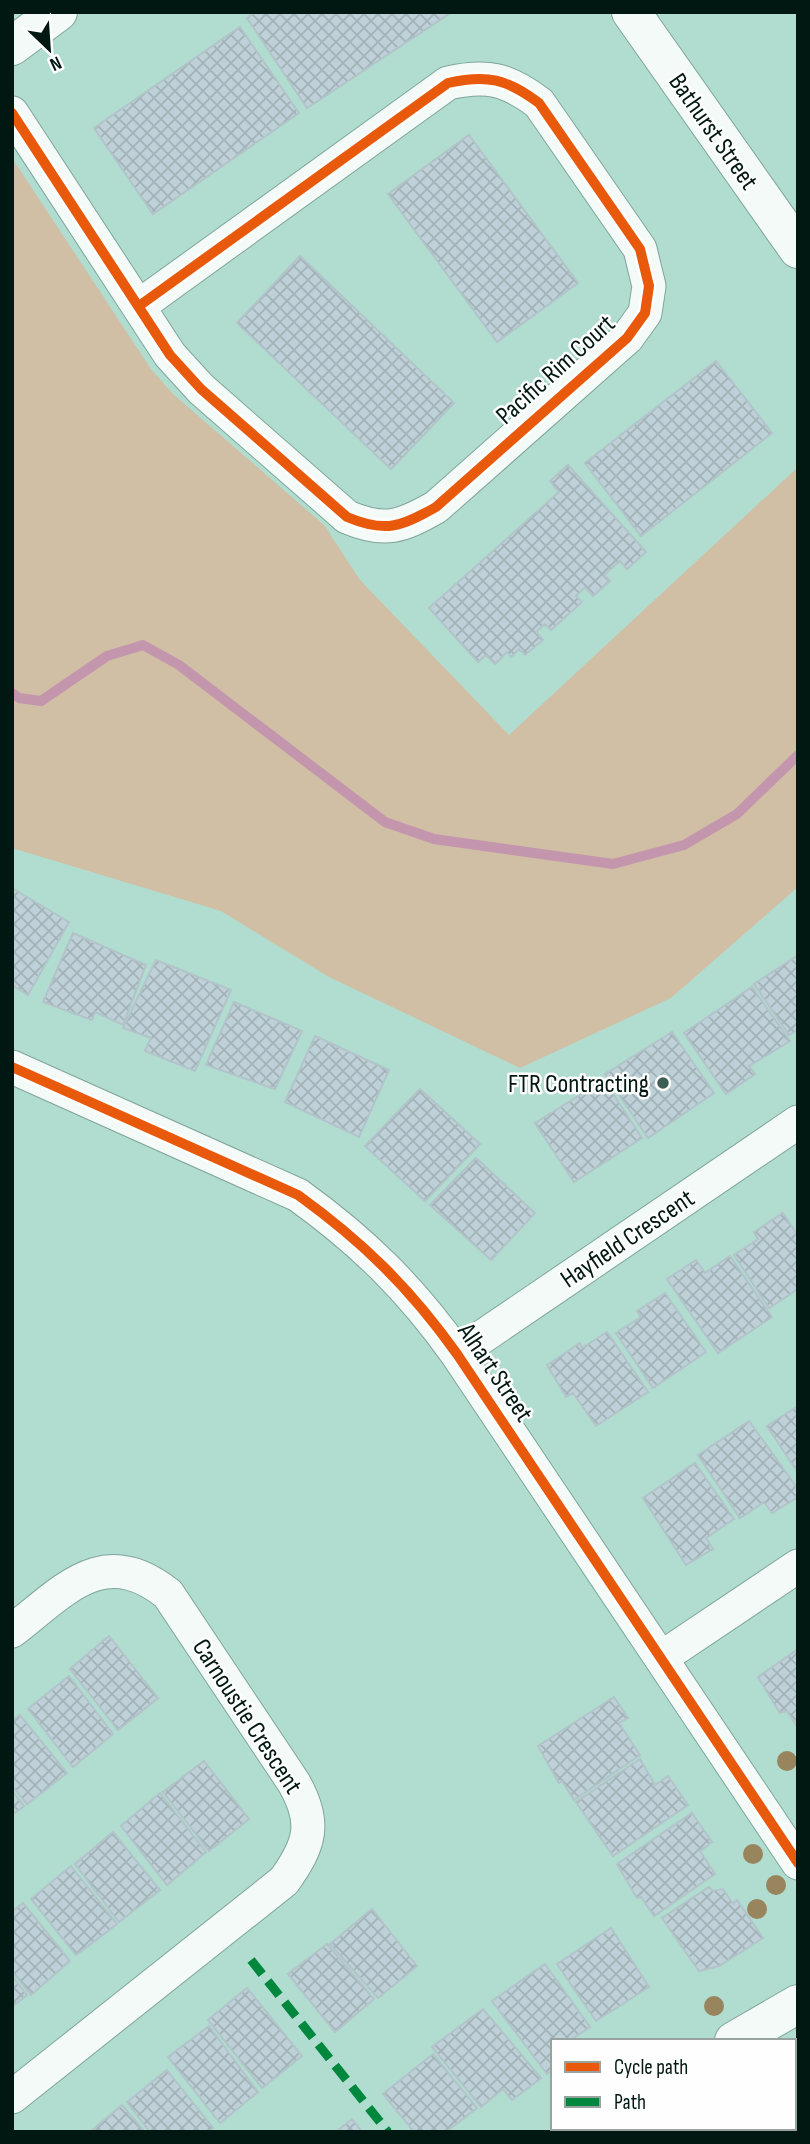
<svg xmlns="http://www.w3.org/2000/svg" width="810" height="2144" font-family="'Sofia Sans Condensed',sans-serif">
  <style>
    .grass { fill: #d0bfa4 }
    .park { fill: url(#park-dots) }
    .lines { fill: none; stroke-linecap: round; stroke-linejoin: round }
    .stream { stroke: #c496ae; stroke-width: 10 }
    .building { fill: url(#building-cross-hatch); stroke: #b2c4ca; stroke-width: 2 }
    .street-casing { stroke: #80a59a; stroke-width: 35 }
    .secondary-casing { stroke: #80a59a; stroke-width: 40 }
    .street { stroke: #f3faf8; stroke-width: 33 }
    .secondary { stroke: #f3faf8; stroke-width: 38 }
    .quiet { stroke: #00873e; stroke-width: 9; stroke-dasharray: 18 9; stroke-linecap: butt }
    .cycleway-casing { stroke: #fefefe; stroke-width: 15 }
    .cycleway { stroke: #e8590c; stroke-width: 10 }
    .tree { fill: #98845d }
    .poi-dot { fill: #3e5d54; stroke: #fefefe; stroke-width: 2.5 }
    .labels { text-anchor: middle; stroke-width: 5; stroke-linejoin: round; paint-order: stroke }
    .street-label { font-size: 26px; fill: #001811; stroke: #fefefe }
    .poi-label { font-size: 26px; fill: #001811; stroke: #fefefe; text-anchor: end }
  </style>
  <defs>
    <pattern id="park-dots" width="8" height="8" patternUnits="userSpaceOnUse" patternTransform="scale(1.75)"><rect width="8" height="8" fill="#d0bfa4"/><path d="M2 2h.1M6 6h.1" fill="none" stroke="#b1a38c" stroke-width="1.8" stroke-linecap="round"/></pattern>
    <pattern id="building-cross-hatch" width="8" height="8" patternUnits="userSpaceOnUse" patternTransform="scale(1.75)"><rect width="8" height="8" fill="#bfd1d8"/><path d="M0 0l8 8M0 8l8-8" fill="none" stroke="#a2b3b8"/></pattern>
  </defs>
  <rect width="100%" height="100%" fill="#b0ddcf"/>
  <path class="grass" d="M12,158L151,369L173,394L324,525L360,580L509,735L798,467V887L671,998L520,1068L329,977L221,911L12,848Z"/>
  <path class="park" d="M798,2067V2132H691L696,2128H794V2069Z"/>
  <g class="lines">
    <path class="stream" d="M12,693L19,698L41,701L107,656L143,645L179,665L385,822L434,839L613,864L684,845L737,814L798,755"/>
  </g>
  <path class="building" d="M255,12H452L307,108L247,18Z
    M240,27L299,113L153,214L94,128Z
    M469,135L578,283L497,342L388,194Z
    M300,256L454,403L391,469L237,323Z
    M716,361L772,433L641,536L585,463Z
    M568,465L646,552L627,569L620,561L604,575L610,581L593,596L585,587L576,596L582,602L551,630L545,624L536,632L543,640L525,655L519,649L511,657L507,652L495,664L486,655L478,662L429,608L559,492L550,481Z
    M12,888L69,922L28,995L12,985Z
    M73,933L146,965L123,1025L95,1012L92,1020L43,1002Z
    M798,955V1030L789,1035L754,984Z
    M156,960L231,990L195,1071L145,1051L151,1038L123,1028Z
    M752,987L790,1041L749,1066L755,1074L726,1094L684,1033Z
    M234,1002L302,1031L275,1089L206,1065Z
    M672,1032L714,1093L648,1138L605,1074Z
    M315,1036L389,1070L359,1137L285,1102Z
    M604,1080L642,1138L574,1182L535,1123Z
    M420,1089L480,1144L425,1201L365,1146Z
    M476,1158L535,1213L491,1260L430,1205Z
    M783,1213L798,1236V1289L769,1308L734,1255L758,1239L754,1232Z
    M730,1256L772,1317L718,1353L667,1279L696,1260L705,1273Z
    M665,1293L706,1352L653,1388L616,1333L641,1317L637,1311Z
    M607,1332L648,1392L596,1426L573,1393L566,1397L547,1365L580,1343L582,1348Z
    M798,1406V1473L767,1426Z
    M749,1421L798,1489V1497L772,1513L764,1502L740,1518L698,1455Z
    M695,1463L734,1519L706,1538L713,1549L686,1565L643,1498Z
    M109,1636L158,1698L118,1730L70,1669Z
    M798,1649V1728L787,1711L780,1713L758,1677Z
    M69,1676L113,1734L73,1767L28,1709Z
    M614,1697L628,1718L619,1723L640,1755L574,1800L562,1781L559,1783L538,1746Z
    M20,1715L67,1773L27,1804L12,1786V1721Z
    M640,1759L655,1785L668,1776L688,1805L613,1856L576,1802Z
    M204,1761L249,1819L209,1851L163,1792Z
    M12,1791L24,1806L12,1815Z
    M160,1793L206,1852L167,1885L121,1826Z
    M692,1813L712,1842L700,1851L715,1874L654,1916L641,1897L637,1898L617,1864Z
    M113,1832L160,1890L119,1922L75,1864Z
    M71,1866L117,1924L76,1955L31,1899Z
    M709,1887L713,1891L723,1889L733,1904L737,1900L763,1938L719,1966L699,1971L662,1918Z
    M23,1903L70,1961L31,1995L12,1971V1912Z
    M372,1909L417,1966L378,1998L330,1944Z
    M611,1928L649,1987L596,2021L557,1964Z
    M327,1944L374,1999L335,2032L288,1974Z
    M545,1964L590,2027L569,2041H553V2070L547,2074L492,2001Z
    M12,1976L27,1995L12,2007Z
    M247,1988L302,2056L262,2088L208,2020Z
    M483,2009L541,2078L512,2100L503,2089L481,2107L432,2047Z
    M209,2026L258,2092L220,2123L168,2057Z
    M433,2054L477,2108L446,2132H414L383,2094Z
    M167,2070L213,2128L209,2132H150L127,2102Z
    M122,2105L145,2132H90Z
    M352,2119L362,2132H336Z"/>
  <g class="lines">
    <g class="street-casing">
      <path id="street" d="M12,113L170,355L201,389L347,517C385,533 401,527 436,507L627,338L645,313L649,286L640,249L539,103C507,79 487,74 448,83L139,306
        M12,1067L298,1195C363,1242 410,1288 457,1354L798,1863
        M457,1354L798,1122
        M12,1631C64,1591 103,1542 168,1594L294,1783C317,1823 310,1845 284,1881L12,2097
        M661,1658L798,1566"/>
    </g>
    <g class="secondary-casing">
      <path id="secondary" d="M631,12L798,249
        M12,46L58,12
        M734,2041L798,2004
        M592,2132L598,2128"/>
    </g>
    <use href="#street" class="street"/>
    <use href="#secondary" class="secondary"/>
    <path class="quiet" d="M251,1960L388,2132"/>
    <g class="cycleway-casing">
      <path id="cycleway" d="M12,113L170,355L201,389L347,517C385,533 401,527 436,507L627,338L645,313L649,286L640,249L539,103C507,79 487,74 448,83L139,306
        M12,1067L298,1195C363,1242 410,1288 457,1354L798,1863"/>
    </g>
    <use href="#cycleway" class="cycleway"/>
  </g>
  <g class="tree">
    <circle cx="787" cy="1761" r="10"/>
    <circle cx="753" cy="1854" r="10"/>
    <circle cx="776" cy="1885" r="10"/>
    <circle cx="757" cy="1909" r="10"/>
    <circle cx="714" cy="2006" r="10"/>
  </g>
  <circle class="poi-dot" cx="663" cy="1083" r="7"/>
  <g class="labels">
    <g class="street-label">
      <text transform="translate(714 131) rotate(55)" y="9">Bathurst Street</text>
      <text transform="translate(555 369) rotate(-42)" y="9">Pacific Rim Court</text>
      <text transform="translate(627 1238) rotate(-34)" y="9">Hayfield Crescent</text>
      <text transform="translate(496 1372) rotate(56)" y="9">Alhart Street</text>
      <text transform="translate(248 1716) rotate(57)" y="9">Carnoustie Crescent</text>
    </g>
    <g class="poi-label">
      <text x="649" y="1092">FTR Contracting</text>
    </g>
  </g>
  <rect width="810" height="2144" fill="none" stroke="#001811" stroke-width="28"/>
  <rect x="551" y="2039" width="245" height="91" fill="#fefefe" stroke="#98a29f" stroke-width="2"/>
  <rect x="565" y="2062" width="35" height="10" fill="#e8590c" stroke="#98a29f" stroke-width="2"/>
  <text x="614" y="2074" font-size="21" fill="#001811">Cycle path</text>
  <rect x="565" y="2097" width="35" height="10" fill="#00873e" stroke="#98a29f" stroke-width="2"/>
  <text x="614" y="2109" font-size="21" fill="#001811">Path</text>
  <g transform="translate(49 49) rotate(155)" stroke="#fefefe" stroke-width="5" paint-order="stroke">
  <path d="M0-5L12 26L0 18L-12 26Z" fill="#001811"/>
  <text y="-10" font-size="19" font-weight="bold" text-anchor="middle" fill="#001811">N</text>
  </g>
</svg>
